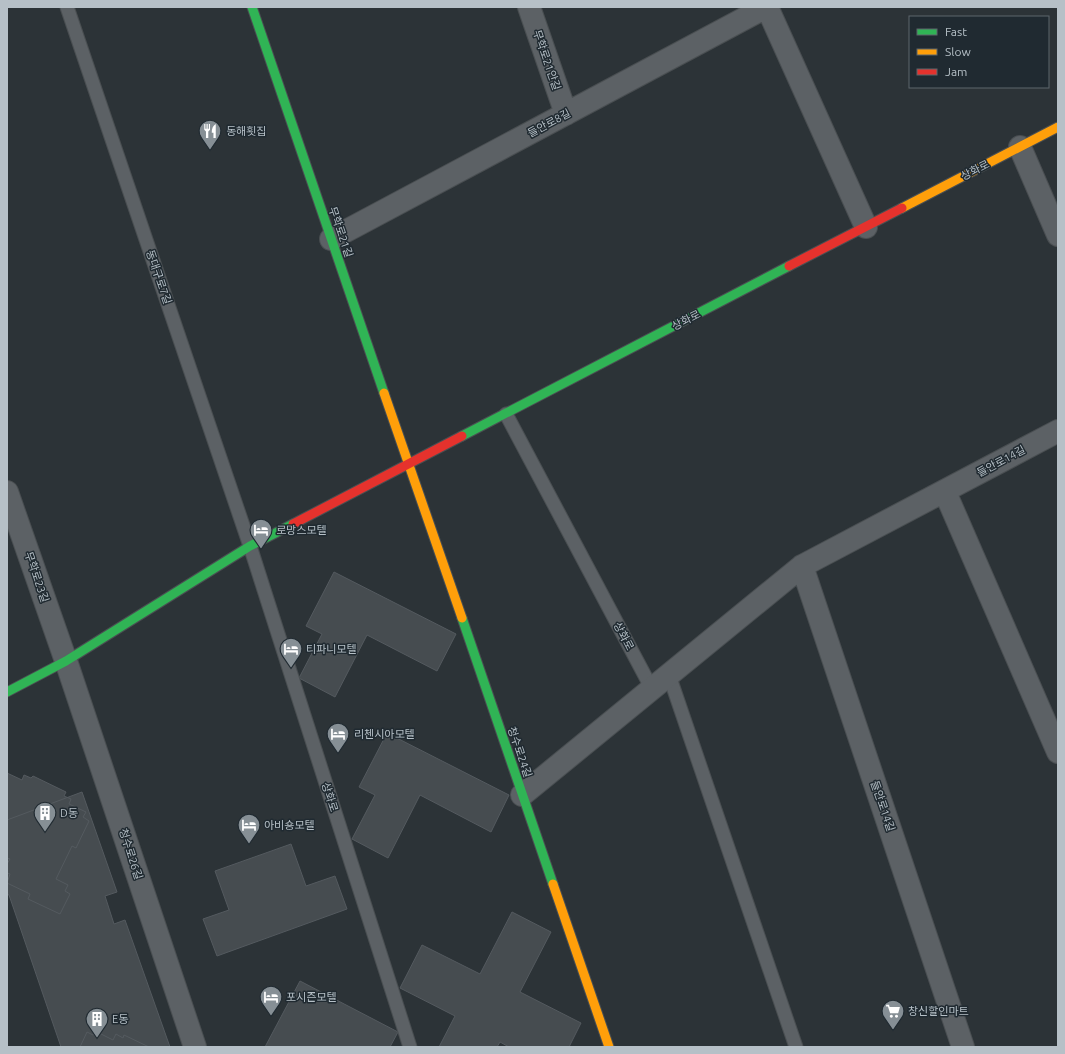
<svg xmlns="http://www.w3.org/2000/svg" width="1065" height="1054" font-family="Ubuntu,'Noto Sans KR',sans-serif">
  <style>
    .building { fill: #464c50; stroke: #545a5f }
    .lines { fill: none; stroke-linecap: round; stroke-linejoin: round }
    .lane-casing { stroke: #4a4f52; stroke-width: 15 }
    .street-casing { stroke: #4a4f52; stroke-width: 24 }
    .fast-casing { stroke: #4a4f52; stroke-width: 11 }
    .slow-casing { stroke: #4a4f52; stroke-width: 11 }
    .jam-casing { stroke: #4a4f52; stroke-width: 11 }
    .lane { stroke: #5c6165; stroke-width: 13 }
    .street { stroke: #5c6165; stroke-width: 22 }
    .fast { stroke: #30b455; stroke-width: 9 }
    .slow { stroke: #ff9f0a; stroke-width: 9 }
    .jam { stroke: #e5322d; stroke-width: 9 }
    .labels { text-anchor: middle; stroke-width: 3; stroke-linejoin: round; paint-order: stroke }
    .street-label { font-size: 11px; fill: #b6c0c7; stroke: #202a31 }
    .poi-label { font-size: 11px; fill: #b6c0c7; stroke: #202a31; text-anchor: start }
  </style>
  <rect width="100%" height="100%" fill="#2c3337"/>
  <path class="building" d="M334,572L456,634L437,671L367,635L335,697L299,678L322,634L306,626Z
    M387,733L509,795L491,832L420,795L388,858L352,839L375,795L359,787Z
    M7,773L22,780L24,775L31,778L33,776L66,792L64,796L71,799L69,804L86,812L83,817L89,821L76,848L72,846L56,879L68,885L65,891L70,894L60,914L28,899L30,894L7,883L10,874L7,873V864L10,859L7,858Z
    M82,792L117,892L105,896L114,924L125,920L170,1047H61L9,895L7,894V820Z
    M291,844L306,886L335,876L347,909L217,956L203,919L229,910L215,871Z
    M512,912L551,932L520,992L581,1023L569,1047H509L500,1042L497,1047H439L455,1016L400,988L422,945L480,974Z
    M300,981L398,1032L390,1047H265Z
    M95,1031L113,1040L116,1034L123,1038L124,1035L149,1047H80L87,1032L93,1035Z"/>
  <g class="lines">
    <g class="lane-casing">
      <path id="lane" d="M67,7L250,546L410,1047
        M506,414L652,689
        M669,675L796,1047"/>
    </g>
    <g class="street-casing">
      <path id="street" d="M529,7L566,114
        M767,7L866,227
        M1020,147L1058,235
        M331,239L766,7
        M7,492L66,661L195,1047
        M945,492L1058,752
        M802,566L963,1047
        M522,795L802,566L1058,431"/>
    </g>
    <g class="fast-casing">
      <path id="fast" d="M252,7L384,393
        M462,436L789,266
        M462,618L553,884
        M7,692L66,661L250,546L293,524"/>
    </g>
    <g class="slow-casing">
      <path id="slow" d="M902,208L1058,127
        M384,393L462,618
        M553,884L609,1047"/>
    </g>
    <g class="jam-casing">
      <path id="jam" d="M789,266L902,208
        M293,524L462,436"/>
    </g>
    <use href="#lane" class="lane"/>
    <use href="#street" class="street"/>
    <use href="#fast" class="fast"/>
    <use href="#slow" class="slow"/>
    <use href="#jam" class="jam"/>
  </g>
  <defs>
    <g id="restaurant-pin" transform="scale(1.15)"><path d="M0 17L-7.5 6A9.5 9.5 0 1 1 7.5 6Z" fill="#868f95" stroke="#202a31"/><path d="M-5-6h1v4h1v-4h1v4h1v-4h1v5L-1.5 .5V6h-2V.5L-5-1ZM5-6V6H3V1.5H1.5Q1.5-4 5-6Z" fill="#fff"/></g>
    <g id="hotel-pin" transform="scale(1.15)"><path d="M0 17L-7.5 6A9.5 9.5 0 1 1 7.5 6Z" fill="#868f95" stroke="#202a31"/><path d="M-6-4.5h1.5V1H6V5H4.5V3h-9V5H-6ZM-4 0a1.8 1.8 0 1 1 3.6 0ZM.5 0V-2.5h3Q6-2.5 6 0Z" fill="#fff"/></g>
    <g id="building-pin" transform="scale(1.15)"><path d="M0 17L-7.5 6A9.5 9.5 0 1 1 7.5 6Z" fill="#868f95" stroke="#202a31"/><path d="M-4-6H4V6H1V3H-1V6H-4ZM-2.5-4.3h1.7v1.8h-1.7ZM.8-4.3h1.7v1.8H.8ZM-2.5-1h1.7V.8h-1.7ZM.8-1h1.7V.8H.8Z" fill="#fff"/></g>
    <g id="supermarket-pin" transform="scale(1.15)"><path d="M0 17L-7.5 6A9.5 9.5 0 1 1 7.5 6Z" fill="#868f95" stroke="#202a31"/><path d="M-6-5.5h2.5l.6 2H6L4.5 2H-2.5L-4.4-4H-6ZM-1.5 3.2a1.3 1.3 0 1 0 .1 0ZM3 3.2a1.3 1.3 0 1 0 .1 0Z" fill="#fff"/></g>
  </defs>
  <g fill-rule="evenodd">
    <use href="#restaurant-pin" x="210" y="131"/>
    <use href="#hotel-pin" x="261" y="530"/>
    <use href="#hotel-pin" x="291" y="649"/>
    <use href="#hotel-pin" x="338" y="734"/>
    <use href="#building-pin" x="45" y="813"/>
    <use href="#hotel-pin" x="249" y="825"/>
    <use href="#hotel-pin" x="271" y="997"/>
    <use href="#supermarket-pin" x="893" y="1011"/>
    <use href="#building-pin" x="97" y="1019"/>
  </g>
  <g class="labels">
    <g class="street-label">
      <text transform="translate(547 60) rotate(71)" y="4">무학로21안길</text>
      <text transform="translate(549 123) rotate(-28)" y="4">들안로8길</text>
      <text transform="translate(975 170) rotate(-27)" y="4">상화로</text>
      <text transform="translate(341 232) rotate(71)" y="4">무학로21길</text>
      <text transform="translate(159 277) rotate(71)" y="4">동대구로7길</text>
      <text transform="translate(686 320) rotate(-27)" y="4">상화로</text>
      <text transform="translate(1001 461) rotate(-28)" y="4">들안로14길</text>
      <text transform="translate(37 577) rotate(71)" y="4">무학로23길</text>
      <text transform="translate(624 636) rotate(62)" y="4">상화로</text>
      <text transform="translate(520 752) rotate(71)" y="4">청수로24길</text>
      <text transform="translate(330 797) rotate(72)" y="4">상화로</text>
      <text transform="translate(883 806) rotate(71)" y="4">들안로14길</text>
      <text transform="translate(131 854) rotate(72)" y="4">청수로26길</text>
    </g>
    <g class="poi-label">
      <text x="226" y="135">동해횟집</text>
      <text x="276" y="534">로망스모텔</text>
      <text x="306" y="653">티파니모텔</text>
      <text x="354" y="738">리첸시아모텔</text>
      <text x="60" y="817">D동</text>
      <text x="264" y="829">아비숑모텔</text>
      <text x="286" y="1001">포시즌모텔</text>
      <text x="908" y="1015">창신할인마트</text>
      <text x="112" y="1023">E동</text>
    </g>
  </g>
  <rect width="1065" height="1054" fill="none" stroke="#b6c0c7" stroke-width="16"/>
  <rect x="909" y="16" width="140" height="72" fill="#202a31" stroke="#5c666d"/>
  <rect x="917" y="29" width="20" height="6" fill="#30b455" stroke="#5c666d"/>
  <text x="945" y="36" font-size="12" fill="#b6c0c7">Fast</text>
  <rect x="917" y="49" width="20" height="6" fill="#ff9f0a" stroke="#5c666d"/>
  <text x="945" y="56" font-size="12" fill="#b6c0c7">Slow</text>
  <rect x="917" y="69" width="20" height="6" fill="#e5322d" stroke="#5c666d"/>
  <text x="945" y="76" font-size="12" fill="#b6c0c7">Jam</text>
</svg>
